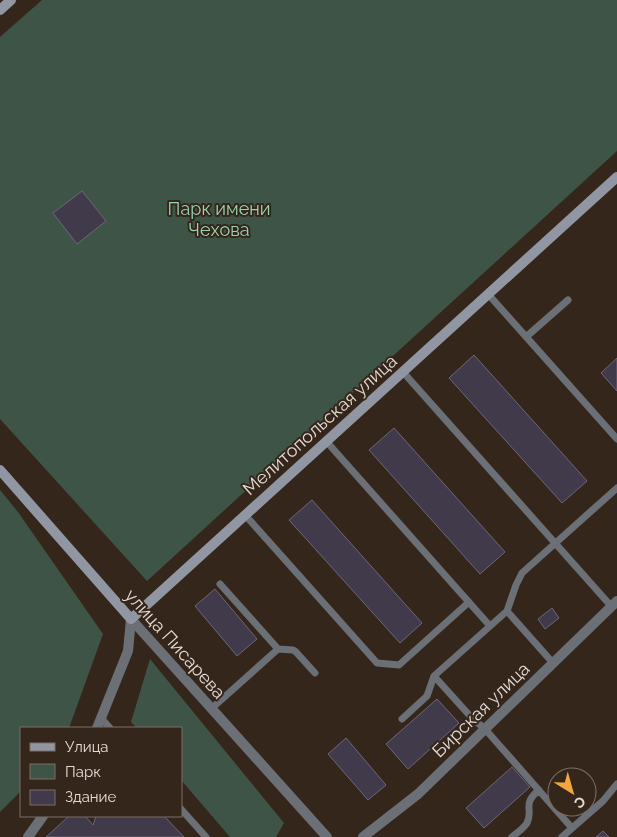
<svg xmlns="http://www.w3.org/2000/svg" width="617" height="837" font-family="Raleway,sans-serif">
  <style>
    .green { fill: #3e5447 }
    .building { fill: #403a4a; stroke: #6e6779 }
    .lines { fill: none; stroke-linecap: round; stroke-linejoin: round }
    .lane { stroke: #6b7077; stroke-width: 7 }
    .street { stroke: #6b7077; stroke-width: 10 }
    .secondary { stroke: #9097a3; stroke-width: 10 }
    .labels { text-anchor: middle; stroke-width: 4; stroke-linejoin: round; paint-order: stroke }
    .park-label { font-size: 18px; fill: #97d4b2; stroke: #35261c }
    .street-label { font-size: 18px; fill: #e5dbd4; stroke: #35261c }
  </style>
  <rect width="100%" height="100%" fill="#35261c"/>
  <path class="green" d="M42,0H617V151L147,581L0,419V37Z
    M0,490L18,512L103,634L69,728H21V791L0,812Z
    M150,659L284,823L276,837H230L181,780V728H137L131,722Z"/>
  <path class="building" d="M82,191L106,221L77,244L53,213Z
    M474,355L587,481L562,503L449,378Z
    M617,358V391L601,373Z
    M394,428L505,552L480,574L369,450Z
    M312,500L422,623L400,643L289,520Z
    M215,589L257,639L237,656L195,606Z
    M552,608L559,618L545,629L538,619Z
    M437,699L459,723L408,769L386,744Z
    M346,738L386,785L368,800L328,754Z
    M512,767L530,787L484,828L466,808Z
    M69,816H85L93,825L96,816H164L184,837H46Z
    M603,831L609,837H596Z"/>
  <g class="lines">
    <path class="lane" d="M488,294L617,439
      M526,337L568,300
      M403,372L611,606
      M326,441L490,626
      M245,515L377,663L399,665L469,602
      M507,611L516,585L522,573L617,488
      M278,649L293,650L296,652L315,673
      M434,676L471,717L485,729L572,828
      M211,709L278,649L220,584
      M102,719L110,728
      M402,719L427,696L434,676L507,611L553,663
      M181,809L206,837
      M512,837C517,833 524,828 527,823C534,809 521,805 539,790
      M562,837L603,801L617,784"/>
    <path class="street" d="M131,619L327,837
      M97,728L128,651L131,619
      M28,837L43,816
      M363,837L418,794L617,601"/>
    <path class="secondary" d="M0,10L11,0
      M0,470L131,619L617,177"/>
  </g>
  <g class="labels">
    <g class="park-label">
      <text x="219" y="215">Парк имени<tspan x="219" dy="21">Чехова</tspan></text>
    </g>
    <g class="street-label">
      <text transform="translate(320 425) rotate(-42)" y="6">Мелитопольская улица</text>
      <text transform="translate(175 644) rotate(48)" y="6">улица Писарева</text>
      <text transform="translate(481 710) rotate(-44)" y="6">Бирская улица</text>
    </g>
  </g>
  <rect x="20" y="727" width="162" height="90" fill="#35261c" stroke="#7b6e66"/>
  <rect x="30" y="743" width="25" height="8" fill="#9097a3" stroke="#7b6e66"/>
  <text x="65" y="752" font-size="15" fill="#e5dbd4">Улица</text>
  <rect x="30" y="764" width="25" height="15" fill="#3e5447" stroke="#7b6e66"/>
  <text x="65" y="777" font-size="15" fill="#e5dbd4">Парк</text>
  <rect x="30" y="790" width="25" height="15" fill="#403a4a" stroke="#7b6e66"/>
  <text x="65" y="802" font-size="15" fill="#e5dbd4">Здание</text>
  <g transform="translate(572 792) rotate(143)"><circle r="24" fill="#35261c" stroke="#7b6e66"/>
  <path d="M0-4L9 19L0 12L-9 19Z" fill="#f1a63f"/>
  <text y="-8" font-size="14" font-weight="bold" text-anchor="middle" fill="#e5dbd4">С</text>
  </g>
</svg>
